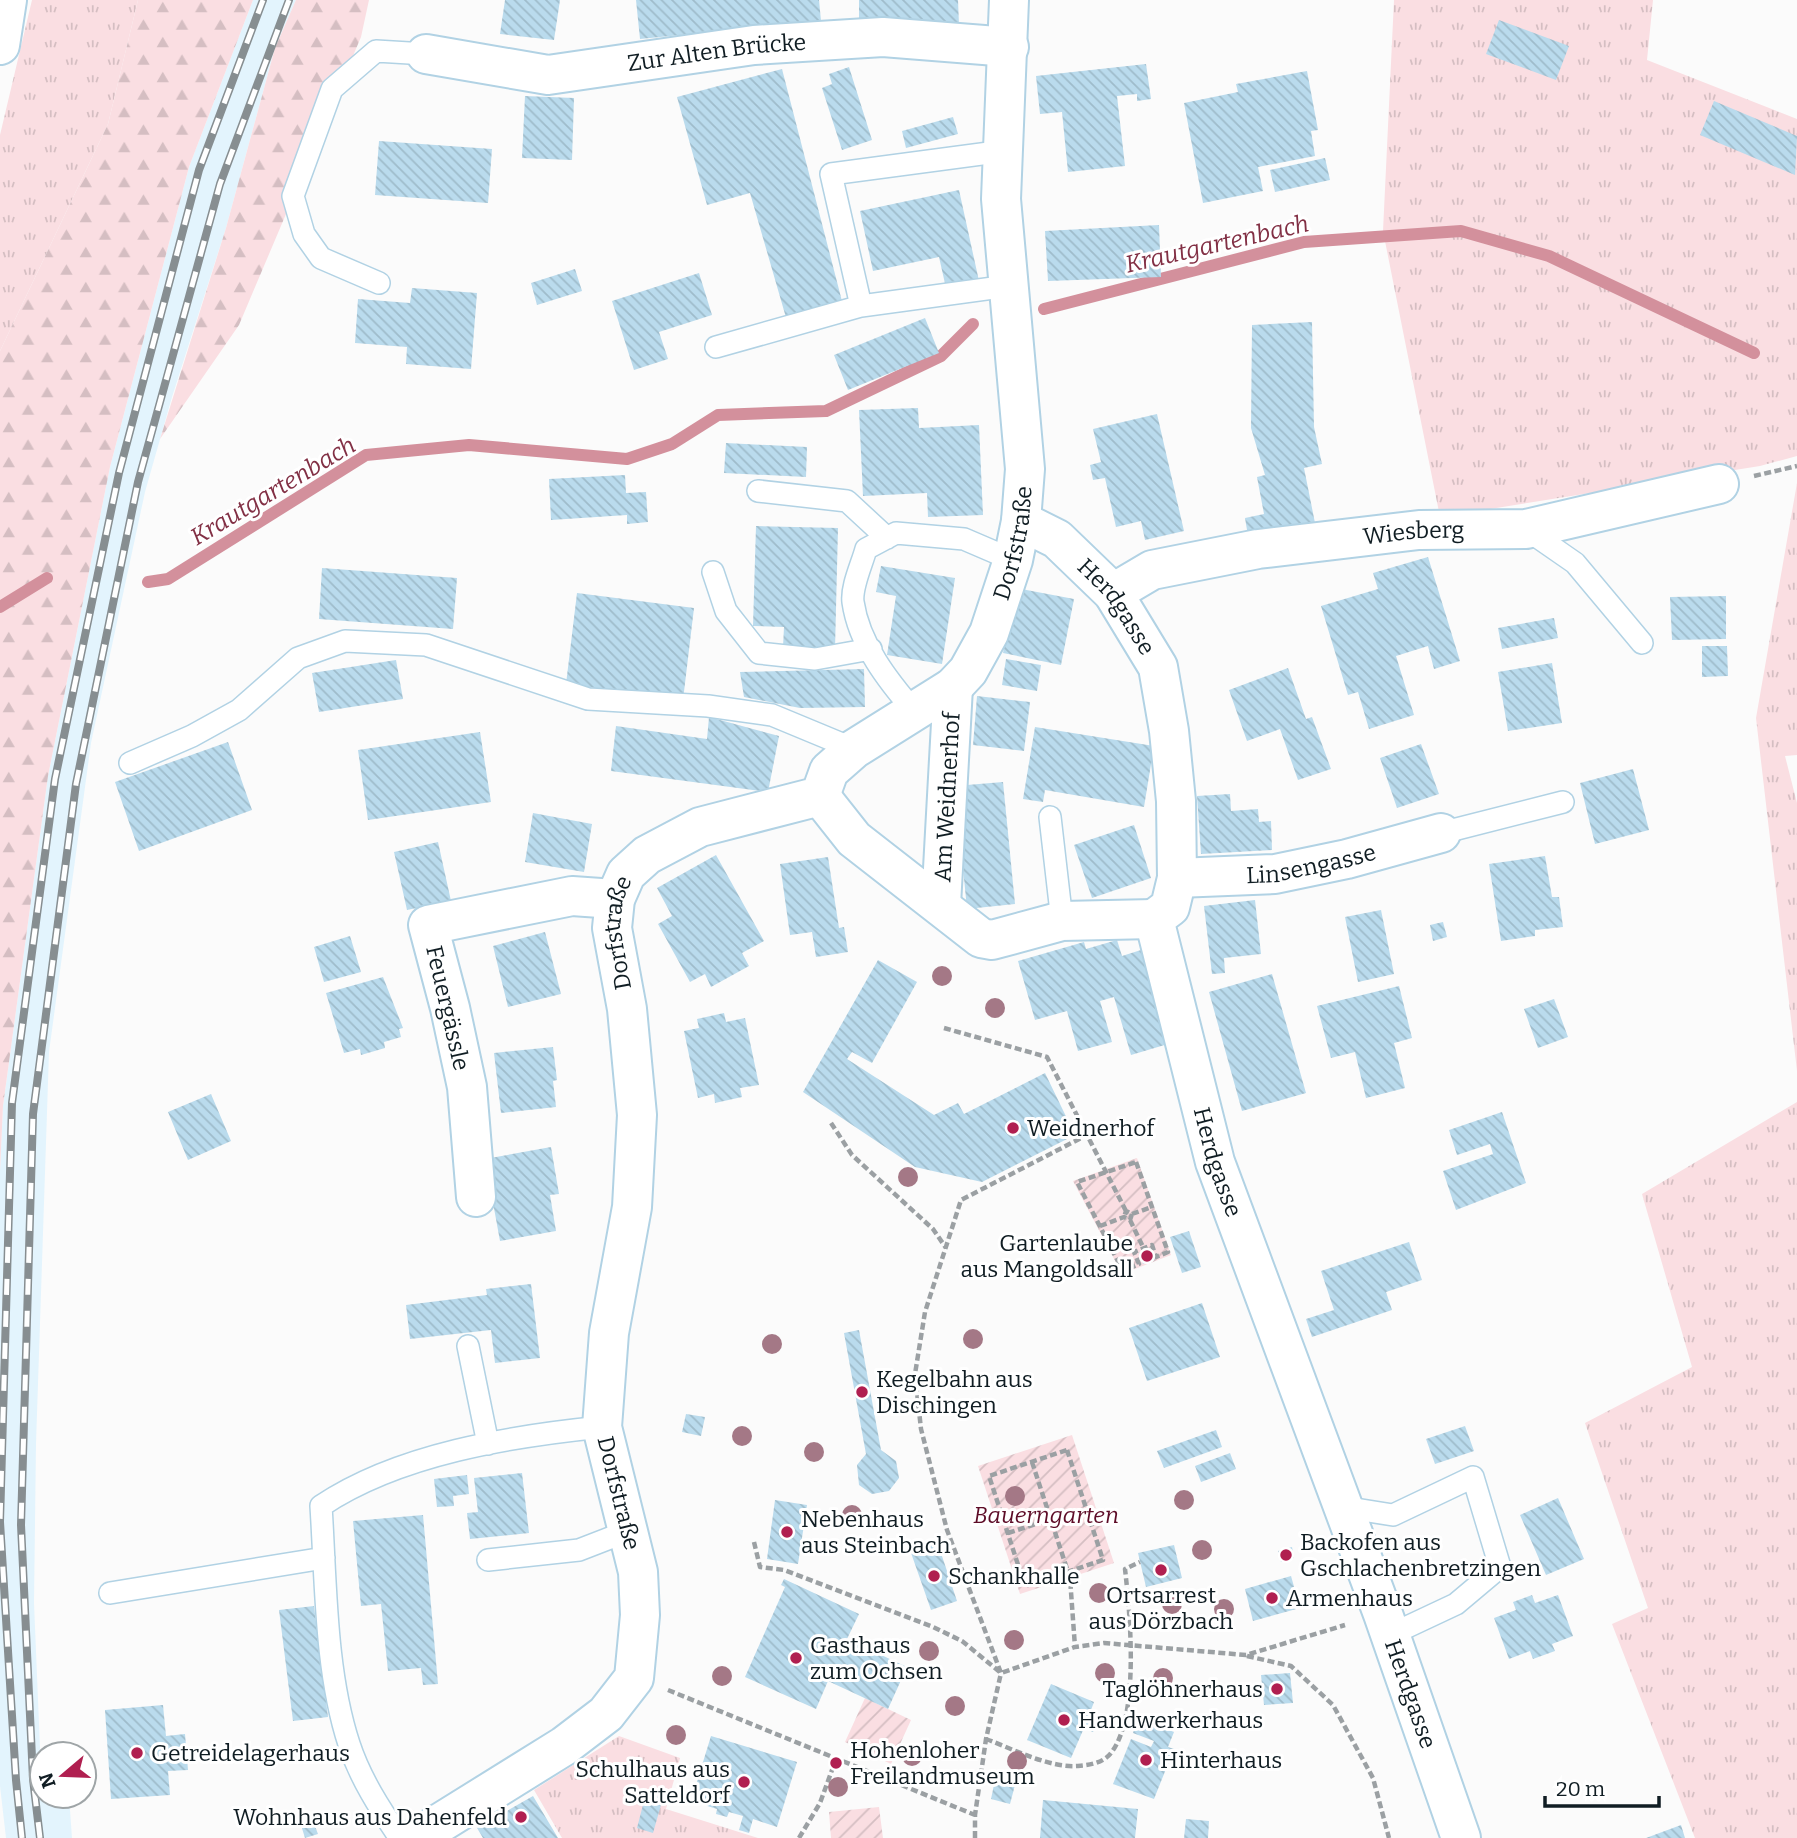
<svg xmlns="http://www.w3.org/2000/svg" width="1797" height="1838" font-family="Bitter,serif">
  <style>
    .built { fill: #e3f4fd }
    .grass { fill: url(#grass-tufts) }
    .forest { fill: url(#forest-firs) }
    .garden { fill: url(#garden-furrows) }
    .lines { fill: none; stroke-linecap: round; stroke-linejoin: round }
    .stream { stroke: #d3909c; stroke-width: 12 }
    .building { fill: url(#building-back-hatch) }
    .lane-casing { stroke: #b1d2e4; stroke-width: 24 }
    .street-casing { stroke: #b1d2e4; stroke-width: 42 }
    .secondary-casing { stroke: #b1d2e4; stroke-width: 42 }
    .path { stroke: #9ba0a3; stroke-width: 4.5; stroke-dasharray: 7 3.5; stroke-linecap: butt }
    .lane { stroke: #fff; stroke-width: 21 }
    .street { stroke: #fff; stroke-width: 38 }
    .secondary { stroke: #fff; stroke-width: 38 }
    .rail-casing { stroke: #878e91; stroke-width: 8 }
    .rail { stroke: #fff; stroke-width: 5; stroke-dasharray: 16; stroke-linecap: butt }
    .tree { fill: #a47886 }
    .poi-dot { fill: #b01f50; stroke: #fff; stroke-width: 2.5 }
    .labels { text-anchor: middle; stroke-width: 6; stroke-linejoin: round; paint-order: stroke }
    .street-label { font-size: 23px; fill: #101d23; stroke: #fff }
    .poi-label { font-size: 23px; fill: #101d23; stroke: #fff; text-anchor: start }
    .park-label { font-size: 23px; font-style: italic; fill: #5d0c27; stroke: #fff }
    .water-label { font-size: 24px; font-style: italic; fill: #823045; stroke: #fff }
  </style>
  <defs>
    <pattern id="grass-tufts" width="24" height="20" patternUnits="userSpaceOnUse" patternTransform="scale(1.75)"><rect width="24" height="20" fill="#fadee2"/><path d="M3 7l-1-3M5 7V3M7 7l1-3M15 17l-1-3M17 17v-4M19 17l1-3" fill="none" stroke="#d5bec2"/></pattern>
    <pattern id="forest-firs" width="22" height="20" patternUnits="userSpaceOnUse" patternTransform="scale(1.75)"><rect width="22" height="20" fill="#fadee2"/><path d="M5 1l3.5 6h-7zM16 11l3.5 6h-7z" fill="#d5bec2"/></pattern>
    <pattern id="garden-furrows" width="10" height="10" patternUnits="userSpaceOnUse" patternTransform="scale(1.75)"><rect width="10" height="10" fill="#fadee2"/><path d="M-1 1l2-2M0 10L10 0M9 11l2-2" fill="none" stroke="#d5bec2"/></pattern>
    <pattern id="building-back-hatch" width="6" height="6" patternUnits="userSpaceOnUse" patternTransform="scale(1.75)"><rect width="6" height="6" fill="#badbed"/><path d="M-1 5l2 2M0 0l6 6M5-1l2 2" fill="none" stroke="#9fbccb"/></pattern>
  </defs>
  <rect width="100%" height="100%" fill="#fbfbfb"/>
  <path class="built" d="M253,0H296L275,48L226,228L172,397L145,492L91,743L49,1052L36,1444L34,1603L42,1796H69L72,1838H6L0,1786V1171L3,1106L48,776L110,467L189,167Z"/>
  <path class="grass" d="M32,0H138L108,124L0,351V135Z
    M1394,0H1653L1647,60L1797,119V456L1760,466L1440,517L1383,231Z
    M1797,483V755L1785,756L1797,803V1071L1756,718Z
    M1797,1102V1838H1695L1612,1624L1648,1608L1585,1423L1692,1367L1642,1194Z
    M619,1736L680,1758L666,1809L758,1838H562L534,1790Z"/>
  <path class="forest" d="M138,0H253L189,167L110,467L48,776L3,1106L0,1171V351L108,124Z
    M296,0H369L361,37L239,325L160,439L226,228L275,48Z"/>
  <path class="garden" d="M1137,1158L1171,1255L1122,1274L1073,1181Z
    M1072,1435L1114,1563L1020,1594L978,1466Z
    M865,1698L911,1720L891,1764L845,1742Z
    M879,1807L883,1838H831L829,1812Z"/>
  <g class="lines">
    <path class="stream" d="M1044,309L1304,242L1461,231L1549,256L1754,353
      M148,582L168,579L366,455L469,445L627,459L672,444L718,415L826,411L941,356L973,324
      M0,607L47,578"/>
  </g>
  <path class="building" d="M505,0H560L554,40L500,34Z
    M636,0H819L821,21L640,39Z
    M859,0H958L959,25L859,26Z
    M1499,20L1569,46L1556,80L1486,54Z
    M1146,64L1151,99L1137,101V94L1117,96L1125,166L1068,172L1062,112L1040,114L1036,76Z
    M849,67L872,140L842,150L822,88L832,84L829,74Z
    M782,69L843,305L787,321L750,193L707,205L677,97Z
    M1307,71L1318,130L1311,131L1315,156L1258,167L1263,191L1203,203L1184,103L1238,92L1236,84Z
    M525,96L574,98L572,160L522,158Z
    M1714,101L1797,136L1795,175L1700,135Z
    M953,117L958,134L906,148L902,131Z
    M379,141L492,149L488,203L375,195Z
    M1325,158L1330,180L1275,192L1270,170Z
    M959,190L979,281L946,288L939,257L873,271L860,211Z
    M1159,225L1161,277L1048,281L1045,231Z
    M575,269L582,291L537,305L531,283Z
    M699,273L712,315L659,332L668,359L634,370L612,301Z
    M412,288L477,293L471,369L406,364L407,347L355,343L358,299L410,303Z
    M925,318L939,353L848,390L834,355Z
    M1312,322L1314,427L1322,464L1304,468L1315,523L1248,536L1245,518L1264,514L1257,477L1265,475L1251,428L1252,325Z
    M918,408L919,428L979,425L983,515L928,517L927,493L863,496L859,410Z
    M1157,414L1184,531L1145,540L1141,521L1116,527L1105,478L1093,480L1090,465L1101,462L1093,429Z
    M726,443L807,447L806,477L724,473Z
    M625,475L626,493L646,492L648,522L627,524V515L551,520L549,479Z
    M756,526L838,528L835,649L783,647L784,627L753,626Z
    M1428,557L1460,661L1434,669L1428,646L1396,656L1414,715L1369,729L1358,692L1348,695L1321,606L1378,589L1373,573Z
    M881,566L955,578L942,664L887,655L896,596L876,592Z
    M322,568L457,578L453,629L319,619Z
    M1016,588L1074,599L1061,665L1003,653Z
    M577,593L694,608L683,700L566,684Z
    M1726,596V639L1672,640L1670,597Z
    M1554,618L1558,638L1502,649L1498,628Z
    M1702,646H1727L1728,676L1702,677Z
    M1006,659L1041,665L1037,691L1002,685Z
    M396,660L403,699L319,712L312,673Z
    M1552,663L1562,723L1508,731L1498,672Z
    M1288,668L1306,719L1312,717L1331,769L1298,780L1280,729L1247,741L1229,690Z
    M864,669L865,707L800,708L744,697L740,672Z
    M977,696L1030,702L1024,751L973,745Z
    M709,717L779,736L768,792L611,771L616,726L707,739Z
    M1035,727L1154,746L1144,807L1045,790L1043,802L1023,799Z
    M480,732L491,802L368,820L358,750Z
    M228,742L252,810L139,851L115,782Z
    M1421,744L1439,794L1397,808L1380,758Z
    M1633,769L1649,830L1595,844L1580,783Z
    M1003,782L1015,904L967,909L955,786Z
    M1230,794L1231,811L1258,809L1259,822L1271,821L1272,850L1201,854L1197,796Z
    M533,813L592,824L584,872L525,862Z
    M1134,825L1151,878L1092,898L1074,845Z
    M438,842L451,901L407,910L394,852Z
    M716,855L764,941L742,953L749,966L711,987L705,974L690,982L658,924L672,916L657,888Z
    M1545,856L1552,897H1559L1563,927L1535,930V936L1501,941L1489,864Z
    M828,857L839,928L844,927L848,952L816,957L812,932L790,935L780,864Z
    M1255,900L1261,954L1224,958L1225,973L1212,974L1204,906Z
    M1381,910L1394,974L1358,982L1345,917Z
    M1443,922L1447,937L1433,941L1430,925Z
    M545,932L561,994L508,1007L493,946Z
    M350,936L361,972L324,982L314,947Z
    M1117,940L1122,956L1141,950L1168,1044L1131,1055L1114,997L1100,1001L1112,1042L1078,1051L1067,1011L1035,1020L1018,961L1084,942L1086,949Z
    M878,960L917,982L872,1063L852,1052L847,1059L934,1115L958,1103L964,1114L1045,1073L1075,1135L982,1182L915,1167L803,1092Z
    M1272,974L1306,1093L1242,1111L1209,992Z
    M383,977L403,1028L399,1029L401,1037L384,1042L385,1048L361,1055L360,1049L344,1053L326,993Z
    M1399,986L1412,1038L1394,1043L1405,1088L1366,1098L1355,1052L1331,1058L1317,1006Z
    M1554,999L1568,1037L1538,1048L1524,1009Z
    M724,1013L726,1022L745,1018L759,1085L740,1088L742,1097L715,1103L714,1094L698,1098L684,1031L699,1028L697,1019Z
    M553,1047L557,1080L553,1081L556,1107L501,1113L494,1053Z
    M211,1094L231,1141L188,1160L168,1112Z
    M1502,1112L1526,1183L1456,1210L1443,1171L1493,1154L1490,1144L1457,1155L1449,1130Z
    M551,1147L559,1194L550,1195L556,1231L500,1241L485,1159Z
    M1189,1231L1201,1267L1182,1273L1170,1237Z
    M1409,1242L1422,1280L1386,1292L1392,1310L1312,1337L1306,1319L1334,1310L1321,1271Z
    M1150,1248L1155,1260L1143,1264L1139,1253Z
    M531,1284L540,1358L495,1363L491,1330L410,1339L406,1305L487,1295L486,1289Z
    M1202,1303L1220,1357L1147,1381L1129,1328Z
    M859,1330L881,1450L896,1461L899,1478L889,1491L872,1494L859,1485L857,1465L866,1454L844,1333Z
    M686,1414L705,1417L701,1436L682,1432Z
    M1465,1426L1474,1451L1435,1464L1426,1439Z
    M1216,1430L1222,1447L1164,1468L1157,1451Z
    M1230,1453L1236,1469L1201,1482L1195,1466Z
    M522,1473L529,1533L470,1539L467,1513L478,1512L474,1478Z
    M467,1475L469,1494L453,1496L454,1506L437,1507L434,1479Z
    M1558,1498L1584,1559L1546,1575L1520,1515Z
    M775,1500L807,1505L798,1564L767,1559Z
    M423,1515L438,1684L423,1685L421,1668L388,1671L381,1604L361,1606L353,1521Z
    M937,1541L957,1601L931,1610L910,1550Z
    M1174,1545L1182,1578L1146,1587L1138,1553Z
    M1292,1547L1294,1558L1281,1562L1278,1551Z
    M1291,1576L1300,1608L1253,1621L1245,1589Z
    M784,1579L859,1614L847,1639L907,1667L888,1709L828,1681L816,1709L745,1677L785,1587L781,1585Z
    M1532,1595L1535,1603L1558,1595L1573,1636L1552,1644L1555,1651L1533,1659L1530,1651L1509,1659L1494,1618L1516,1610L1513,1602Z
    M314,1606L328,1717L293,1721L279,1610Z
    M1290,1673L1293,1703L1264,1705L1261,1675Z
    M1051,1684L1094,1702L1088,1718L1098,1722L1093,1732L1084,1728L1071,1758L1027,1740Z
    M163,1705L166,1736L185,1734L188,1770L168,1771L170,1795L111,1799L105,1710Z
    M1138,1718L1174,1732L1168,1747L1174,1749L1154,1799L1113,1784L1131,1739L1151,1747L1154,1741L1133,1733Z
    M711,1736L797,1762L777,1827L753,1819L749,1833L739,1830L743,1816L729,1812L727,1817L716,1814L717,1809L691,1801Z
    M995,1780L1015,1785L1010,1804L991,1799Z
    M646,1793L663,1798L653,1833L637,1828Z
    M533,1796L558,1838H483L477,1828Z
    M1043,1800L1138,1809L1135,1838H1040Z
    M1186,1819L1209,1821L1208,1838H1184Z
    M313,1821L318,1834L305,1838L301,1825Z
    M1681,1825L1685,1838H1646Z"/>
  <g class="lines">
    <g class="lane-casing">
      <path id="lane" d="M379,283L321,258L304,234L293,196L332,89L376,51L426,54
        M861,306L831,174L1004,151
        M716,347L861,306L1008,286
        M758,491L847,501L887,538
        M1526,529L1575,563L1642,643
        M713,572L726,611L759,653L815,659L871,649
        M915,712C888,681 859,644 853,602C851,587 862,564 866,549L896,533L964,539L1013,560
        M130,763L192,736L239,710L298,658L345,641L426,645L588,699L708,706L772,715L854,749
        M1050,817L1062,921
        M1441,833L1563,802
        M468,1346L488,1444
        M1343,1507L1393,1515L1473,1477L1500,1567L1456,1604L1390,1635
        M488,1560L579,1550L628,1531
        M110,1593L324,1558
        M400,1838C380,1809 360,1778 349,1744C325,1671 326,1582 321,1506C398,1454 512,1436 602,1427"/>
    </g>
    <g class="street-casing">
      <g id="street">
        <path id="s1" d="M426,54L548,75L754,45L883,37L1009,47"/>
        <path id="s2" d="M1021,521L1057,539L1113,593L1158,667L1169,731L1176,801L1177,878L1170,907L1154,919L1215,1162L1383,1614L1461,1838"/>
        <path id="s3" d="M1113,593L1152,570L1258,549L1419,530L1526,529L1719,484"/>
        <path d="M820,796L854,839L981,938L992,940L1062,921L1154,919"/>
        <path id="s4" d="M1177,878L1275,874L1347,859L1441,833"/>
        <path id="s5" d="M941,905L953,687"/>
        <path d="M476,1197L467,1087L450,1008L428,925L572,896L615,899"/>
        <path id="s6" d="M416,1838L564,1746L606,1714L634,1678L640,1615L638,1572L602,1427L609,1333L632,1207L637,1115L627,1009L612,928L615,899L626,874L647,855L700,827L820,796L829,771L854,749L953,687L968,671L989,633L1013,560L1021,521L1025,469L1001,199L1009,0"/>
      </g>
    </g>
    <g class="secondary-casing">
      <path id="secondary" d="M0,45L7,0"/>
    </g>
    <path class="path" d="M1754,476L1797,466
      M944,1028L1047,1057L1126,1211
      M831,1123L852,1155L933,1229L946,1248
      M1136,1162L1168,1252L1156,1257L1152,1245L1134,1252L1139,1264L1123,1271L1077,1182Z
      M1132,1214L1152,1207
      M1130,1220L1144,1249
      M1100,1226L1124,1217L1130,1220L1132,1214L1126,1211L1124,1217
      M1067,1450L1103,1560L1025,1586L989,1476Z
      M1032,1462L1070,1578L1075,1647
      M1008,1533L1051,1519
      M754,1542L760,1567L784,1570L933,1627L962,1641L1001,1673L1075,1647L1104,1643L1246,1655L1345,1625
      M1247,1656L1291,1666L1333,1705L1373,1778L1389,1838
      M668,1690L975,1815
      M986,1739C1013,1749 1049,1768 1078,1766C1090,1765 1103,1763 1111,1753C1140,1716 1130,1613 1125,1569L1140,1562
      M799,1838L820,1803L836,1759
      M975,1838V1815L986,1739L1001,1673L947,1530L921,1429L915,1374L925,1312L961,1200L1087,1135"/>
    <use href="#lane" class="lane"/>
    <use href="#street" class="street"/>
    <use href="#secondary" class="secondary"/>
    <g class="rail-casing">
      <path id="rail" d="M22,1838L16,1780L0,1522L12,1103L55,779L119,473L199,170L263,0
        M40,1838L33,1779L21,1525L33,1114L76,784L138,482L168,373L220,184L289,0"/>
    </g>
    <use href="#rail" class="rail"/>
  </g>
  <g class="tree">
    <circle cx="942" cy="976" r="10"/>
    <circle cx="995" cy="1008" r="10"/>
    <circle cx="908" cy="1177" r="10"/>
    <circle cx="973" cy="1339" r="10"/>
    <circle cx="772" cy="1344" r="10"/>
    <circle cx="742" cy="1436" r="10"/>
    <circle cx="814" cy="1452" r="10"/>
    <circle cx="1015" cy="1496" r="10"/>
    <circle cx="1184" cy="1500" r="10"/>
    <circle cx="852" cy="1515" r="10"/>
    <circle cx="1202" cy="1550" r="10"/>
    <circle cx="1099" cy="1593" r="10"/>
    <circle cx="1172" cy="1604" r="10"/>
    <circle cx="1224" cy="1609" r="10"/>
    <circle cx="1014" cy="1640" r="10"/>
    <circle cx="929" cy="1651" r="10"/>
    <circle cx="1105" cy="1673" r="10"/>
    <circle cx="722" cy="1676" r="10"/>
    <circle cx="1163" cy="1678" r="10"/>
    <circle cx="955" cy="1706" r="10"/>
    <circle cx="676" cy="1735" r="10"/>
    <circle cx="912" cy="1756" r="10"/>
    <circle cx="1017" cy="1761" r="10"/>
    <circle cx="838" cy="1787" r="10"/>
  </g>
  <g class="poi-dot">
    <circle cx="1013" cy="1128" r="7"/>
    <circle cx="1147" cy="1256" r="7"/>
    <circle cx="862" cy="1392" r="7"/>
    <circle cx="787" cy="1532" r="7"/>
    <circle cx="1286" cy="1555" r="7"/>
    <circle cx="1161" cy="1570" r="7"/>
    <circle cx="934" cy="1576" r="7"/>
    <circle cx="1272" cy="1598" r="7"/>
    <circle cx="796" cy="1658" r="7"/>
    <circle cx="1277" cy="1689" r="7"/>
    <circle cx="1064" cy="1720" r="7"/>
    <circle cx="137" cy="1753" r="7"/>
    <circle cx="1146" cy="1760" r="7"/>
    <circle cx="836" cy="1763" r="7"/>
    <circle cx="744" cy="1782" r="7"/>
    <circle cx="521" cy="1817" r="7"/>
  </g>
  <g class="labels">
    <g class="street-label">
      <text dy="8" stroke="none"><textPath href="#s1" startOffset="294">Zur Alten Brücke</textPath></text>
      <text dy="8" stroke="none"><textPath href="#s3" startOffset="310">Wiesberg</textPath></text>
      <text dy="8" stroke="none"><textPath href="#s6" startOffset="1636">Dorfstraße</textPath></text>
      <text dy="8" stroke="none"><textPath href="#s2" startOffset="131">Herdgasse</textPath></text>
      <text dy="8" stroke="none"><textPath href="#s5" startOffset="108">Am Weidnerhof</textPath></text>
      <text dy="8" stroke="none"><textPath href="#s4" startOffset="135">Linsengasse</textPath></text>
      <text dy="8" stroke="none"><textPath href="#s6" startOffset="1027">Dorfstraße</textPath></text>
      <text transform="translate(448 1008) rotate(77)" y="8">Feuergässle</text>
      <text dy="8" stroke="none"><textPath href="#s2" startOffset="718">Herdgasse</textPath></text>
      <text transform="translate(619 1493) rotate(76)" y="8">Dorfstraße</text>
      <text dy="8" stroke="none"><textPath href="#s2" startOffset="1284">Herdgasse</textPath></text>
    </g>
    <g class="poi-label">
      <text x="1027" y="1136">Weidnerhof</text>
      <text x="1133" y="1251" text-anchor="end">Gartenlaube<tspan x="1133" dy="26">aus Mangoldsall</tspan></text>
      <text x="876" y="1387">Kegelbahn aus<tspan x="876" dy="26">Dischingen</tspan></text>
      <text x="801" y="1527">Nebenhaus<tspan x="801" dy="26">aus Steinbach</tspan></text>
      <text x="1300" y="1550">Backofen aus<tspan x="1300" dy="26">Gschlachenbretzingen</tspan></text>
      <text x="948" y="1584">Schankhalle</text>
      <text x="1161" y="1603" text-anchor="middle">Ortsarrest<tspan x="1161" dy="26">aus Dörzbach</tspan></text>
      <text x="1286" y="1606">Armenhaus</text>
      <text x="810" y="1653">Gasthaus<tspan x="810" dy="26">zum Ochsen</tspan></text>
      <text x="1263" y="1697" text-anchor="end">Taglöhnerhaus</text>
      <text x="1078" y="1728">Handwerkerhaus</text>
      <text x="850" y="1758">Hohenloher<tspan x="850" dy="26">Freilandmuseum</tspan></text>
      <text x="151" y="1761">Getreidelagerhaus</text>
      <text x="1160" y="1768">Hinterhaus</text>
      <text x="730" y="1777" text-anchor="end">Schulhaus aus<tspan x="730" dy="26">Satteldorf</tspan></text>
      <text x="507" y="1825" text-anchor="end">Wohnhaus aus Dahenfeld</text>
    </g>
    <g class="park-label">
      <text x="1046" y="1523">Bauerngarten</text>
    </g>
    <g class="water-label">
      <text transform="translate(1217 244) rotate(-13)" y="8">Krautgartenbach</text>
      <text transform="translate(273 491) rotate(-31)" y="8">Krautgartenbach</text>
    </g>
  </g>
  <g transform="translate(63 1775) rotate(251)"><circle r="33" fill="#ffffff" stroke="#9fa5a7" stroke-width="2"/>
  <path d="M0-5L12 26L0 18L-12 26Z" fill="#b01f50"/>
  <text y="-10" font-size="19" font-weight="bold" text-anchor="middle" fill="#101d23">N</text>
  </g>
  <path d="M1545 1796v10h114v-10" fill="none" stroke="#101d23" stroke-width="3.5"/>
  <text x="1556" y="1796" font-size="21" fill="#101d23" stroke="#ffffff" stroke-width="5" paint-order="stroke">20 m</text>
</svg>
